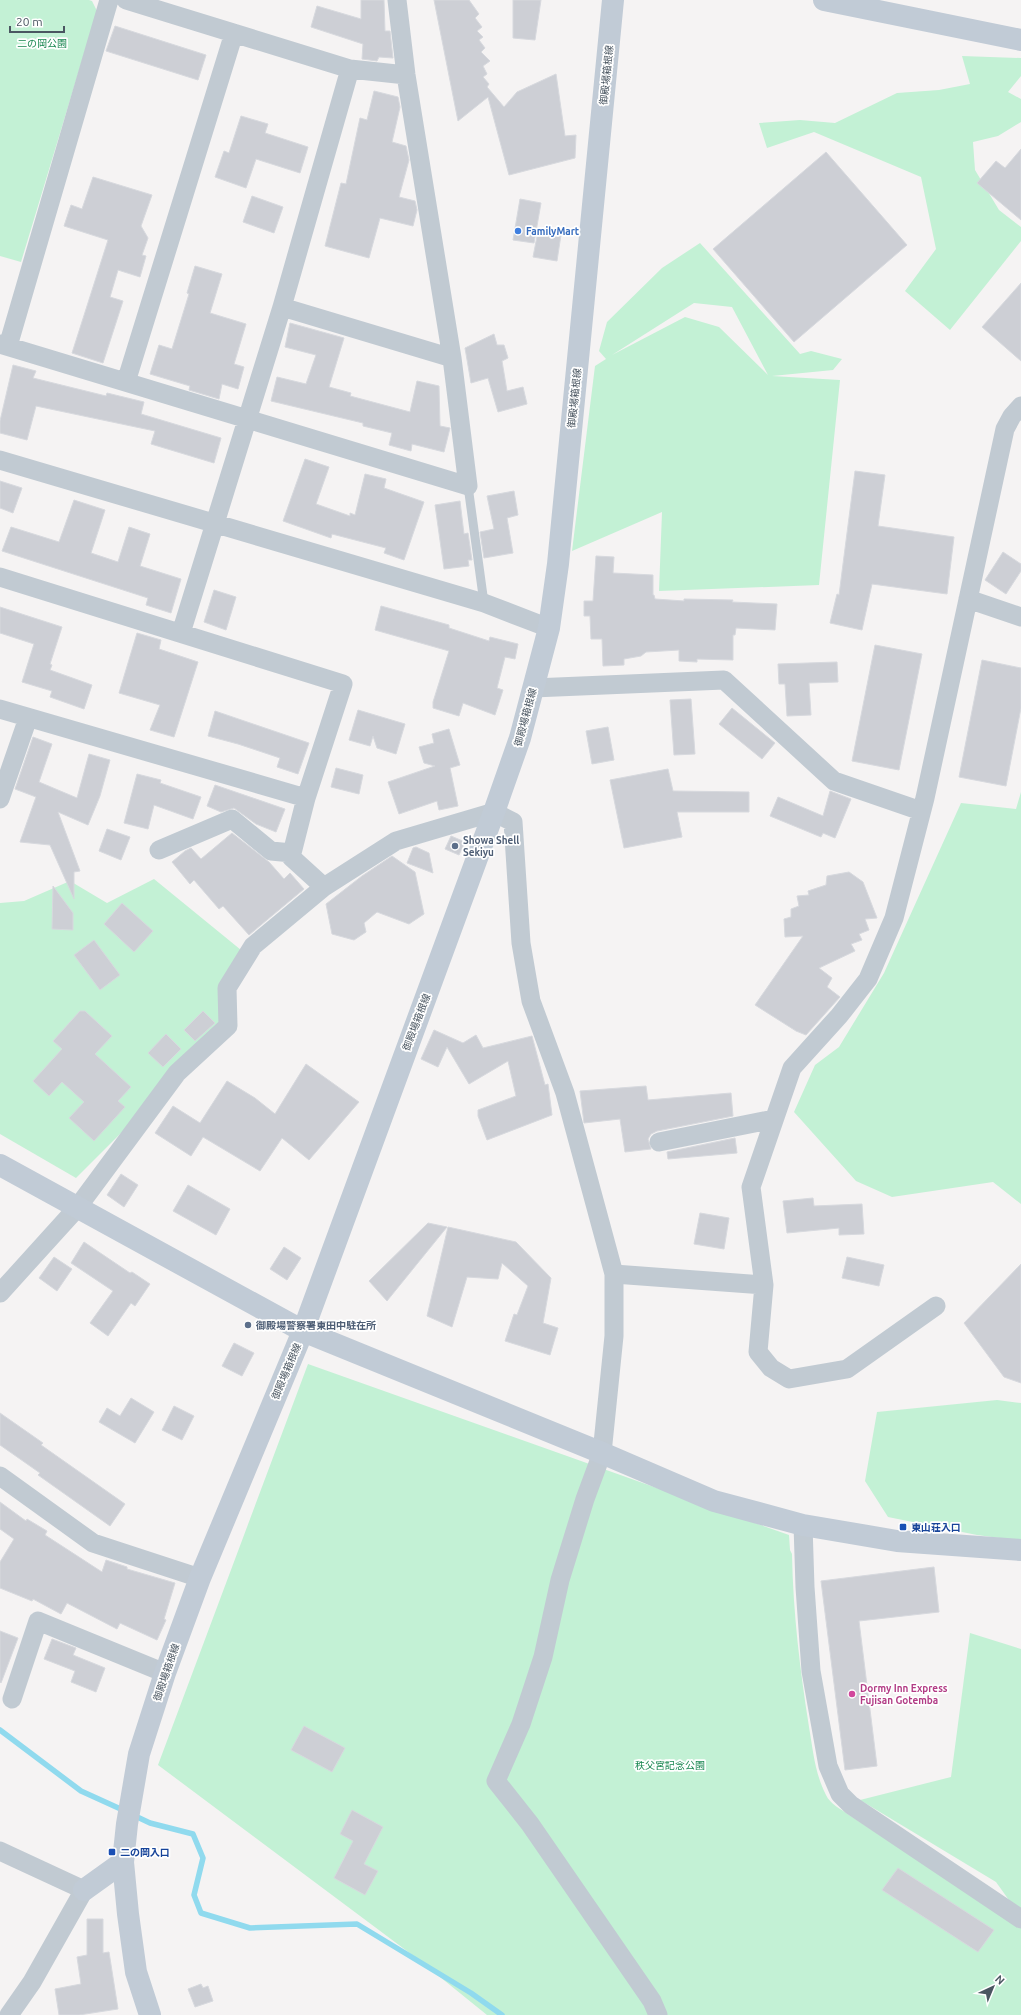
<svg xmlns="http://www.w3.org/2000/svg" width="1021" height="2015" font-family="Ubuntu,'Noto Sans JP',sans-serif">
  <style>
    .green { fill: #c3f1d5; fill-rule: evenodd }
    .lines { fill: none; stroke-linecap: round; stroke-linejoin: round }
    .stream { stroke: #90daee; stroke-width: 5.5 }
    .building { fill: #cdcfd5; stroke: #d7d9de }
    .lane { stroke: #c1cad2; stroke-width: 9 }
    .street { stroke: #c1cad2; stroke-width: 19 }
    .secondary { stroke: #c1cbd6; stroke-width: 22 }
    .shop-dot { fill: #3f7fe0; stroke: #fff; stroke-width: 1.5 }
    .service-dot { fill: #5c6f8a; stroke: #fff; stroke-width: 1.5 }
    .transit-dot { fill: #1a4fb4; stroke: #fff; stroke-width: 1.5 }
    .hotel-dot { fill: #d1479c; stroke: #fff; stroke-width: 1.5 }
    .labels { text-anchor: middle; stroke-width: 3.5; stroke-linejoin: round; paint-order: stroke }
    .park-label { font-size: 10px; fill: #17864f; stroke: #fff }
    .street-label { font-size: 10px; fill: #4a5661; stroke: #fff }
    .shop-label { font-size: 10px; font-weight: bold; fill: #366cbe; stroke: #fff; text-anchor: start }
    .service-label { font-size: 10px; font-weight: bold; fill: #4e5e75; stroke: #fff; text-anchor: start }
    .transit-label { font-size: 10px; font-weight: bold; fill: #164399; stroke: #fff; text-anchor: start }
    .hotel-label { font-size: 10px; font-weight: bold; fill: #b23c85; stroke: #fff; text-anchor: start }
  </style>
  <rect width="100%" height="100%" fill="#f5f3f3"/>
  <path class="green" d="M0,0H89L92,1L97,11L21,262L0,256Z
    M962,56L1021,58V76L1008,92L1021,99V122L998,136L973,142L975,170L999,210L1021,227V241L950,330L905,291L936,249L921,177L814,132L767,148L759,123L800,120L835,123L897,93L939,90L970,84Z
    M700,243L800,354L811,351L842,359L833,370L772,376L840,380L819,585L659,591L662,512L572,551L595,366L606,359L599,351L607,322L662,268ZM694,303L732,307L768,375L719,327L685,317L612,355Z
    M1021,792V1204L993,1182L892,1197L856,1181L794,1112L815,1065L839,1047L884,973L961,803L1016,809Z
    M154,879L241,950L228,1026L76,1178L0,1134V903L24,901L70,881L107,903Z
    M308,1364L789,1535L790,1550L792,1554C793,1612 800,1670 809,1727C813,1750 815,1774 826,1795C830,1804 841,1809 849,1815L1021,1926V2015H487L419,1960L158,1765Z
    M997,1400L1021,1403V1541L977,1535L888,1517L865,1481L877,1412Z
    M970,1633L1021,1649V1917L996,1882L860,1800L951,1777Z"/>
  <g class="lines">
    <path class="stream" d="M0,1730L81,1791L125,1811
      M133,1815L150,1823L193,1834L203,1858L194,1895L201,1913L250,1928L357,1924L471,1993L502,2015"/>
  </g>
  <path class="building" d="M361,0H384L385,31H390L393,58L379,57L377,61L362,59L363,44L311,27L317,6L361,19Z
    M434,0H469L479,14L475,18L482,27L477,31L483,37L479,40L485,48L481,52L490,61L483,66L487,74L483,77L489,84L487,87L504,107L517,92L556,74L565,136L576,135L575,158L509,175L488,97L458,121Z
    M513,0H541L535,40L513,38Z
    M115,26L206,55L198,80L106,51Z
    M374,91L398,97L400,107L392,142L406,146L409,160L399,197L415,201L417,210L413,226L380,218L369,258L325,246L341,183L346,184L360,118L367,120Z
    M241,116L268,124L265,133L308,147L300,173L256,159L246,188L215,177L224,151L229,153Z
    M1021,149V220L977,183L996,161L1005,168Z
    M826,152L907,245L794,342L713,249Z
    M93,177L152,195L141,226L148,238L142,255L146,256L140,277L118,270L110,297L123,301L103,363L72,353L108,240L64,226L71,205L82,209Z
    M252,196L283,207L274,233L243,222Z
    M520,199L541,203L534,243L513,240Z
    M538,231L561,235L557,261L533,257Z
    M195,266L222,274L210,313L246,324L234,364L244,367L238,389L222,384L219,399L189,390L190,386L150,374L159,345L172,349L189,294L187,293Z
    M1021,283V361L982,327Z
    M290,323L344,338L329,387L351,393L350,396L410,412L417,381L439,386L440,426L450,428L444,452L412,444L411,451L389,445L392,433L363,426V423L271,401L277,377L306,384L316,355L285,347Z
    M494,334L497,345H504L508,358L502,361L507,391L523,387L527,404L498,412L488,378L471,383L465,348Z
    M13,365L36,371L33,378L106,396L107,393L144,402L141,414L221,438L214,463L151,444L155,431L36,406L27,440L0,433V421Z
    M305,459L329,467L316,504L350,516V513L355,515L365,474L386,479L384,488L424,502L404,560L384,553L386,548L332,534L331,538L283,521Z
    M855,471L885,475L878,526L954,537L947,594L872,584L862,630L830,623L837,594L839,595Z
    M0,481L22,488L13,513L0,508Z
    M514,491L518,515L507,518L513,553L484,558L480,532L494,529L487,496Z
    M74,500L105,510L91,553L118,562L129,527L150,534L140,566L181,579L171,613L146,605L148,598L2,551L11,527L59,542Z
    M460,501L464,534L468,533L472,560H468L469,566L444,569L435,505Z
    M1003,552L1021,564V571L1006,594L985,580Z
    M596,556L614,557L613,573L653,575V595H654L655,599L684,601V599L733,600L732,602L777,604L775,630L736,628L735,635H733V660L697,659V662L679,661V650L646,652L641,656L624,659V665L603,666L602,639H591L590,616H584V601H593Z
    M214,590L236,597L226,630L204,622Z
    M381,606L449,625V628L489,641L490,637L518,644L515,659L505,657L497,688L503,690L495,715L463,703L459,716L433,708V702L449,651L375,630Z
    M0,607L62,627L50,664L52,665L50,670L92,685L84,709L50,697L52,691L22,682L34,644L0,633Z
    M137,633L161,640L159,649L198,662L174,737L150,730L160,705L119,693Z
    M875,645L922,654L899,770L852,761Z
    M982,660L1021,668V708L1006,786L959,777Z
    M837,662L838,682L809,683L811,715L787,716L785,684H779L778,664Z
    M691,699L695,754L674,755L670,700Z
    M732,708L775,743L762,759L719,724Z
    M358,710L405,724L396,754L377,748L373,736L370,746L349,740Z
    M215,711L309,743L298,774L277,767L280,758L238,744L208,736Z
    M608,727L614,760L592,764L586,731Z
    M449,729L460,765L450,768L458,806L439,810L437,801L399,814L388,782L435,766L424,763L419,747L434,743L432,734Z
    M33,737L52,744L39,782L77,798L89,754L110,760L100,796L88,825L58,812L80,871L74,872V899L50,845L20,842L36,797L15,789Z
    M336,768L363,775L359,794L331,787Z
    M668,769L673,791L749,792V812H677L682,837L624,848L610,780Z
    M137,774L161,780L160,783L201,797L193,819L154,805L148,829L124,823Z
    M215,785L285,809L276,832L256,824L234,808L221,812L207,806Z
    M830,791L851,799L835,838L823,833L821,837L770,816L778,797L823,816Z
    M107,829L130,837L121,860L99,851Z
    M232,833L269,862L284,879L290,873L304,889L249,935L223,906L219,909L194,880L190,884L172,862L185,851L191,848L201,859Z
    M451,836L465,842L459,855L445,849Z
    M416,847L429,853L433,873L407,863L413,848Z
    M392,856L415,872L424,914L409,924L377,912L364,923L366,932L354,940L332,934L326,904L362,876Z
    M849,872L863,882L877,918L865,919L869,930L859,934L862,940L851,944L855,951L819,968L832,978L827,987L840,997L806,1035L796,1031L755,1005L803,936L785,937L784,919L791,917V909L799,906L797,896L809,895L808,891L826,885L827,876Z
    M53,886L73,913V930L52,929Z
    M122,903L153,931L134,952L104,924Z
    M94,940L120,975L100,990L74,955Z
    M80,1011H85L112,1036L95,1054L131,1087L118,1101L125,1107L94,1141L69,1118L84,1102L62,1082L49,1096L33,1081L62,1049L53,1041Z
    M203,1011L215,1023L195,1041L184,1030Z
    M434,1030L463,1043L476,1035L483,1048L532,1036L545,1085L548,1084L552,1115L487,1140L478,1116V1110L516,1096L508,1061L469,1084L447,1047L438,1067L421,1059Z
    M166,1034L181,1049L163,1067L148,1053Z
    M306,1064L359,1102L309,1160L282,1138L260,1171L203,1137L191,1156L155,1133L173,1106L200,1123L227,1081L255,1098L275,1114Z
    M646,1086L648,1100L731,1093L733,1116L657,1131L651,1134L648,1139L651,1149L625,1152L620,1119L584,1123L580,1091Z
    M735,1138L737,1153L668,1159L667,1152Z
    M121,1174L138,1185L124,1207L107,1195Z
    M188,1185L230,1209L216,1235L173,1211Z
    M813,1198L814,1206L862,1204L864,1234L839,1235V1228L787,1233L783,1201Z
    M700,1213L729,1218L724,1249L694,1244Z
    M428,1223L447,1227L387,1301L369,1281Z
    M448,1227L516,1242L551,1278L543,1323L558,1328L550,1355L505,1341L514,1314L517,1315L528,1286L502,1263L498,1279L467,1277L452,1327L427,1316Z
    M84,1242L130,1273L132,1272L150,1284L135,1306L131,1303L108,1336L90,1323L113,1291L71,1263Z
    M284,1247L301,1258L287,1280L270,1269Z
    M54,1257L72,1269L57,1291L39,1278Z
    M847,1257L884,1265L879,1286L842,1278Z
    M1021,1264V1383L1004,1377L964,1323Z
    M234,1343L254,1353L242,1376L222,1366Z
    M131,1398L154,1412L135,1443L99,1422L107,1408L120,1416Z
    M174,1406L194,1416L182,1440L162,1430Z
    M0,1413L43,1443L41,1445L125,1504L110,1526L38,1475L40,1473L0,1445Z
    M0,1502L26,1521L27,1519L47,1531L45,1535L102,1572L106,1560L127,1567V1569L175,1583L164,1619L166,1620L157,1640L120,1623L117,1629L67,1603L61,1614L33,1599L32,1601L0,1588V1562L14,1539L0,1529Z
    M934,1567L939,1612L859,1621L877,1766L845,1770L821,1581Z
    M0,1631L18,1638L1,1683L0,1682Z
    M52,1639L76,1648L73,1655L105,1668L96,1692L71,1682L75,1671L44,1659Z
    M304,1726L345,1748L332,1772L291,1750Z
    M352,1810L383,1827L364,1864L378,1871L365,1895L334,1878L353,1841L340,1834Z
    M898,1868L994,1930L978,1952L882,1890Z
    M87,1919H103V1953L109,1952L118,2009L79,2015H59L55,1989L81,1984L77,1957L87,1955Z
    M201,1984L203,1988L208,1986L213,2001L195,2007L188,1989Z"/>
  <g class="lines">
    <path class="lane" d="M468,486L484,603"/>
    <path class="street" d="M126,0L350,69L406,75
      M282,307L452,358
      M0,344L468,486L452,358L406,75L397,0
      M8,346L109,0
      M126,382L234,33
      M0,460L484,603L549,628
      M0,577L343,684L306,798L291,857L324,887
      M968,599L1021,617
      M181,633L282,307L350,69
      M533,688L724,680L834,781L921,811
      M0,709L306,798
      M0,799L28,718
      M159,850L232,819L271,851L292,853
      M659,1142L774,1119
      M614,1274L764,1285
      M0,1293L77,1208L177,1073L228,1026L227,988L253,946L324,887L396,841L494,812L513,822L521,943L531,1001L565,1093L614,1274V1336L602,1453L585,1499L560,1580L543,1657L521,1724L496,1781L530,1824L652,2001L658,2015
      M936,1306L847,1369L789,1379L771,1368L758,1352L764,1285L751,1187L792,1068L839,1016L868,979L894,918L925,798L1005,429L1012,416L1021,406
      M0,1476L93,1543L200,1578
      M803,1525L805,1587L811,1671L828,1766L840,1794L851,1805L1021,1919
      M12,1699L38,1621L165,1673
      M0,1851L84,1890L32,1982L9,2015"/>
    <path class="secondary" d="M824,0L1021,40
      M0,1165L303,1331L602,1453L714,1501L803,1525L897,1541L1021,1550
      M84,1890L123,1862
      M150,2015L136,1972L128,1914L123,1862L127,1824L139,1754L165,1673L200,1578L303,1331L494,812L520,738L549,628L558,564L613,0"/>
  </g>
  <circle class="shop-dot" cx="518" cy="231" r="4"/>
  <g class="service-dot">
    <circle cx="455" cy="846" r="4"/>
    <circle cx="248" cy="1325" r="4"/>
  </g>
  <g class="transit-dot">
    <rect x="899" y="1523" width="8" height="8" rx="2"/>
    <rect x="108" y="1848" width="8" height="8" rx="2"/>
  </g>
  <circle class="hotel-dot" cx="852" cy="1694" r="4"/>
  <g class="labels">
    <g class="park-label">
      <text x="42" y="47">二の岡公園</text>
      <text x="670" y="1769">秩父宮記念公園</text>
    </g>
    <g class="street-label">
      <text transform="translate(606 75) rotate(-84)" y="4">御殿場箱根線</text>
      <text transform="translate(574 398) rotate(-84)" y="4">御殿場箱根線</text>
      <text transform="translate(525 717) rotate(-75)" y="4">御殿場箱根線</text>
      <text transform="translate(416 1022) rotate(-69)" y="4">御殿場箱根線</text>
      <text transform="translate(286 1371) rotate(-67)" y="4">御殿場箱根線</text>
      <text transform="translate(166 1672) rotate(-71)" y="4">御殿場箱根線</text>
    </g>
    <g class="shop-label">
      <text x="526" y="235">FamilyMart</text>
    </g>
    <g class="service-label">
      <text x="463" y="844">Showa Shell<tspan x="463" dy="12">Sekiyu</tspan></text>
      <text x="256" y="1329">御殿場警察署東田中駐在所</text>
    </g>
    <g class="transit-label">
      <text x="911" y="1531">東山荘入口</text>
      <text x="120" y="1856">二の岡入口</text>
    </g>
    <g class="hotel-label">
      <text x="860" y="1692">Dormy Inn Express<tspan x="860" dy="12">Fujisan Gotemba</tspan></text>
    </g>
  </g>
  <g transform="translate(993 1987) rotate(44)" stroke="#ffffff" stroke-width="3" paint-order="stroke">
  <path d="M0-3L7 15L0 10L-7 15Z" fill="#4a5661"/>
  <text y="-6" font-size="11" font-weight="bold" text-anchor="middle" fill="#4a5661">N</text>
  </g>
  <path d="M10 26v6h54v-6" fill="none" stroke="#4a5661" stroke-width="2"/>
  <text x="16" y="26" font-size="12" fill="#4a5661" stroke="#ffffff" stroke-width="3" paint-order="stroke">20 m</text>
</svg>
